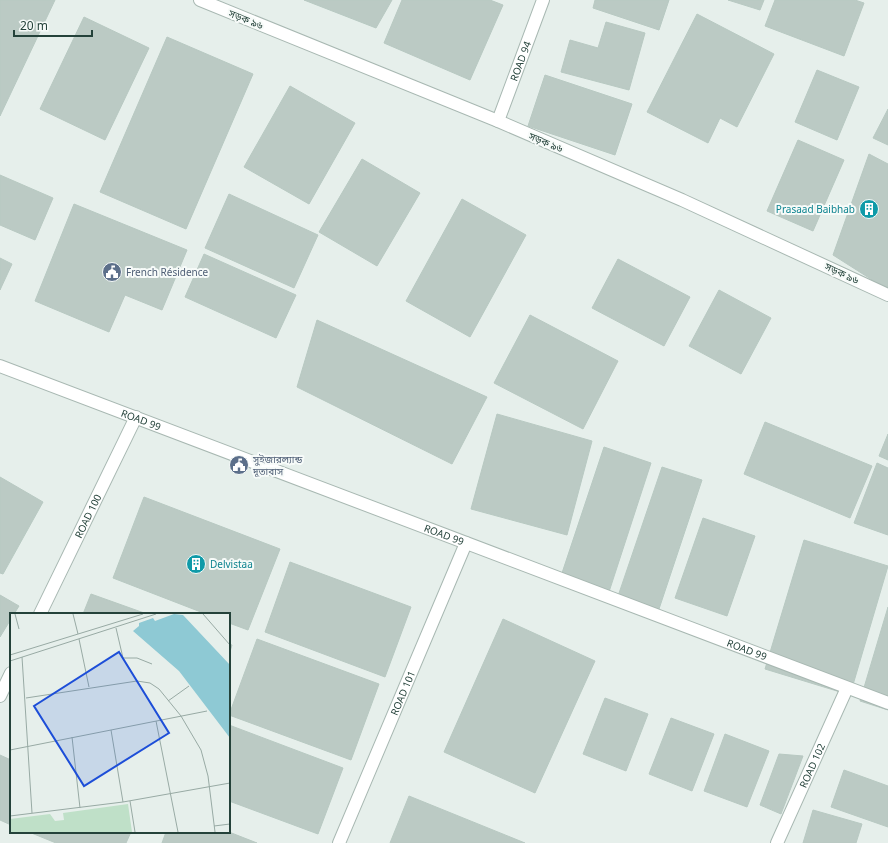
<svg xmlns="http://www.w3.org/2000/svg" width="888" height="843" font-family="'Noto Sans','Noto Sans Bengali',sans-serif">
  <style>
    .building { fill: #bbcac4; stroke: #b8c9c2 }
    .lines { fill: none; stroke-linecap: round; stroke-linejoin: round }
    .minor-casing { stroke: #a8b8b2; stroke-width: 14 }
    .minor { stroke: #fff; stroke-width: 12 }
    .labels { text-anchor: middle; stroke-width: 4; stroke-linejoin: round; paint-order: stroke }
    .street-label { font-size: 10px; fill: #24423a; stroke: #f7fbf9 }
    .culture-label { font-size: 10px; fill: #0d838f; stroke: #f7fbf9; text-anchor: end }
    .service-label { font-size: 10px; fill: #4e5e75; stroke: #f7fbf9; text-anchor: start }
    .inset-road { fill: none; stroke: #98aaa4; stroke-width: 1 }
    .view { fill: #1d4ed8; fill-opacity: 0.15; stroke: #1d4ed8; stroke-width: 2 }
    .inset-edge { fill: none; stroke: #24423a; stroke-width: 2 }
  </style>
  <rect width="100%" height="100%" fill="#e6efeb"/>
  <path class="building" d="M0,0H55L0,116Z
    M304,0H392L376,28Z
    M402,0H490L503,5L470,80L384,43Z
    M595,0H669L659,30L593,8Z
    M728,0H764L760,10Z
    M775,0H855L864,3L844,56L765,26Z
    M697,14L774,54L737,127L720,118L708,143L647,112Z
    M84,17L149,48L105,140L40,109Z
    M606,22L645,33L629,90L561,72L570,40L598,48Z
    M167,37L253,74L186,229L100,192Z
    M817,70L859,87L837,140L795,122Z
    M545,75L632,104L615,155L528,126Z
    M290,86L355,123L309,204L244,167Z
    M888,109V145L873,138Z
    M798,140L844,160L813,231L767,211Z
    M869,154L888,164V290L833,255Z
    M362,159L420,193L377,266L319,232Z
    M0,175L53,198L35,240L0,225Z
    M229,194L318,235L294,288L205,248Z
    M462,199L526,235L470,337L406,301Z
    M74,204L187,250L162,310L125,295L109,332L35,301Z
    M204,254L296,295L276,338L185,297Z
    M0,258L12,264L0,290Z
    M618,259L690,297L664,346L592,308Z
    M719,290L771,318L741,374L689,346Z
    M530,315L618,361L583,429L494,383Z
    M317,320L487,397L452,464L297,387Z
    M497,414L592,441L567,535L471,509Z
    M765,422L872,466L850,518L744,474Z
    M888,434V460L879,456Z
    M604,447L651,463L607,598L559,582Z
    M877,463L888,468V535L854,523Z
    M662,467L702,480L657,615L616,602Z
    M0,477L43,502L3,574L0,573Z
    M144,497L280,549L248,630L229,623V614H206L113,578Z
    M703,518L755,536L727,616L675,598Z
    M804,540L888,566L850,695L765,669Z
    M290,562L411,607L385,677L265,632Z
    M91,594L147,614H83Z
    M0,595L19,606L14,614H11V619L0,637Z
    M888,607V710L860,701Z
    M503,619L595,661L535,793L444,752Z
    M257,639L379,684L351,760L229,715Z
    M229,644L232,645L229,655Z
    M605,698L648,714L626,771L583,754Z
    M671,718L714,734L692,791L649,774Z
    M229,725L343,768L318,834L229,801Z
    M725,734L769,751L747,807L704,791Z
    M779,754L803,756L781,814L760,805Z
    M0,755L11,760V825L0,820Z
    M844,770L888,786V827L831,807Z
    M409,796L525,843H390Z
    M813,810L862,824L856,843H803Z
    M29,832H131L126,843H56Z
    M166,832H229L257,843H162Z"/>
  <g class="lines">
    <g class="minor-casing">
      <g id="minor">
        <path d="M200,0L498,121L682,200L888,295"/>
        <path id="s1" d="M498,121L543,0"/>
        <path id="s2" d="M0,366L888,703"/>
        <path id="s3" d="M40,614L136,417"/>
        <path d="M0,696L11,673"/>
        <path id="s4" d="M339,843L466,543"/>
        <path id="s5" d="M777,843L847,688"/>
      </g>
    </g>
    <use href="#minor" class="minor"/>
  </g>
  <defs>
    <g id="building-disc" transform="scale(1)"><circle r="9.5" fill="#0f9aa8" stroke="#f7fbf9"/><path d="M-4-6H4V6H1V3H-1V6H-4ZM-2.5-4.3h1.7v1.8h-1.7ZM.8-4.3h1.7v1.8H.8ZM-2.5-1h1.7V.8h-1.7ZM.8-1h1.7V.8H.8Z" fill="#fff"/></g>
    <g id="civic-disc" transform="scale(1)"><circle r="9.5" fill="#5c6f8a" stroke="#f7fbf9"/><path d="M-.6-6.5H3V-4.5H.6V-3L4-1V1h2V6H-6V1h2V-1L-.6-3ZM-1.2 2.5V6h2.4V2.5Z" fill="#fff"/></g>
  </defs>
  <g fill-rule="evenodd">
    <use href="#building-disc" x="869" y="209"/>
    <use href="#civic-disc" x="112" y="272"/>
    <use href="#civic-disc" x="239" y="465"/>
    <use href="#building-disc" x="196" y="564"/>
  </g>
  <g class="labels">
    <g class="street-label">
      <text transform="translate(246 19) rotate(22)" y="4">সড়ক ৯৬</text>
      <text dy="4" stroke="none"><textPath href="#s1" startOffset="64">ROAD 94</textPath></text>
      <text transform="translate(546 142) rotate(23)" y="4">সড়ক ৯৬</text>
      <text transform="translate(842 273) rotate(25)" y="4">সড়ক ৯৬</text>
      <text dy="4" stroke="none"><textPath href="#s2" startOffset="151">ROAD 99</textPath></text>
      <text dy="4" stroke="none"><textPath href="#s3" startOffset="109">ROAD 100</textPath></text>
      <text dy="4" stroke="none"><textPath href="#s2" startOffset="475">ROAD 99</textPath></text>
      <text dy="4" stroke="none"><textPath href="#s2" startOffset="799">ROAD 99</textPath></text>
      <text dy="4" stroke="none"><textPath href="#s4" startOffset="163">ROAD 101</textPath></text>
      <text dy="4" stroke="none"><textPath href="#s5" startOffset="85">ROAD 102</textPath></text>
    </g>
    <g class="culture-label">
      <text x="855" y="213">Prasaad Baibhab</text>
      <text x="210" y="568" text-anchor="start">Delvistaa</text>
    </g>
    <g class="service-label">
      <text x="126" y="276">French Résidence</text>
      <text x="253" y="463">সুইজারল্যান্ড<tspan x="253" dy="12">দূতাবাস</tspan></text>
    </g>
  </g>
  <g transform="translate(10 613)">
    <rect width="220" height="220" fill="#e6efeb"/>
    <path d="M118,191L122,219H0V206L40,201L45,208L54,207L53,200Z" fill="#bfe0c8"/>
    <path d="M164,1L173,2L220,52V125L169,58L123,18L129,13V10L143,5L145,8Z" fill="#8ec9d4"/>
    <path class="inset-road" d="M5,1L9,16M63,1L68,21M193,1L220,32M106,15L113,45H127L142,51M69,26L79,74M0,42L133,1M12,44L22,200M0,48L146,1M16,85L127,68L140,70L149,76L171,103L191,137L198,163L205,219M158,88L179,73M146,108L168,219M101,117L113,189M62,124L70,195M0,137L197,98M120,188L125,219M0,203L113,189L220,170M204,213L220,211"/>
    <path class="view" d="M109,39L159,120L74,173L24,93Z"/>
    <rect width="220" height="220" class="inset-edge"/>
  </g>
  <path d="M14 30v6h78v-6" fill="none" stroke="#24423a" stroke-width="2"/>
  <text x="20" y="30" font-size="12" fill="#24423a" stroke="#f7fbf9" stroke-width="3" paint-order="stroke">20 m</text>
</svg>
